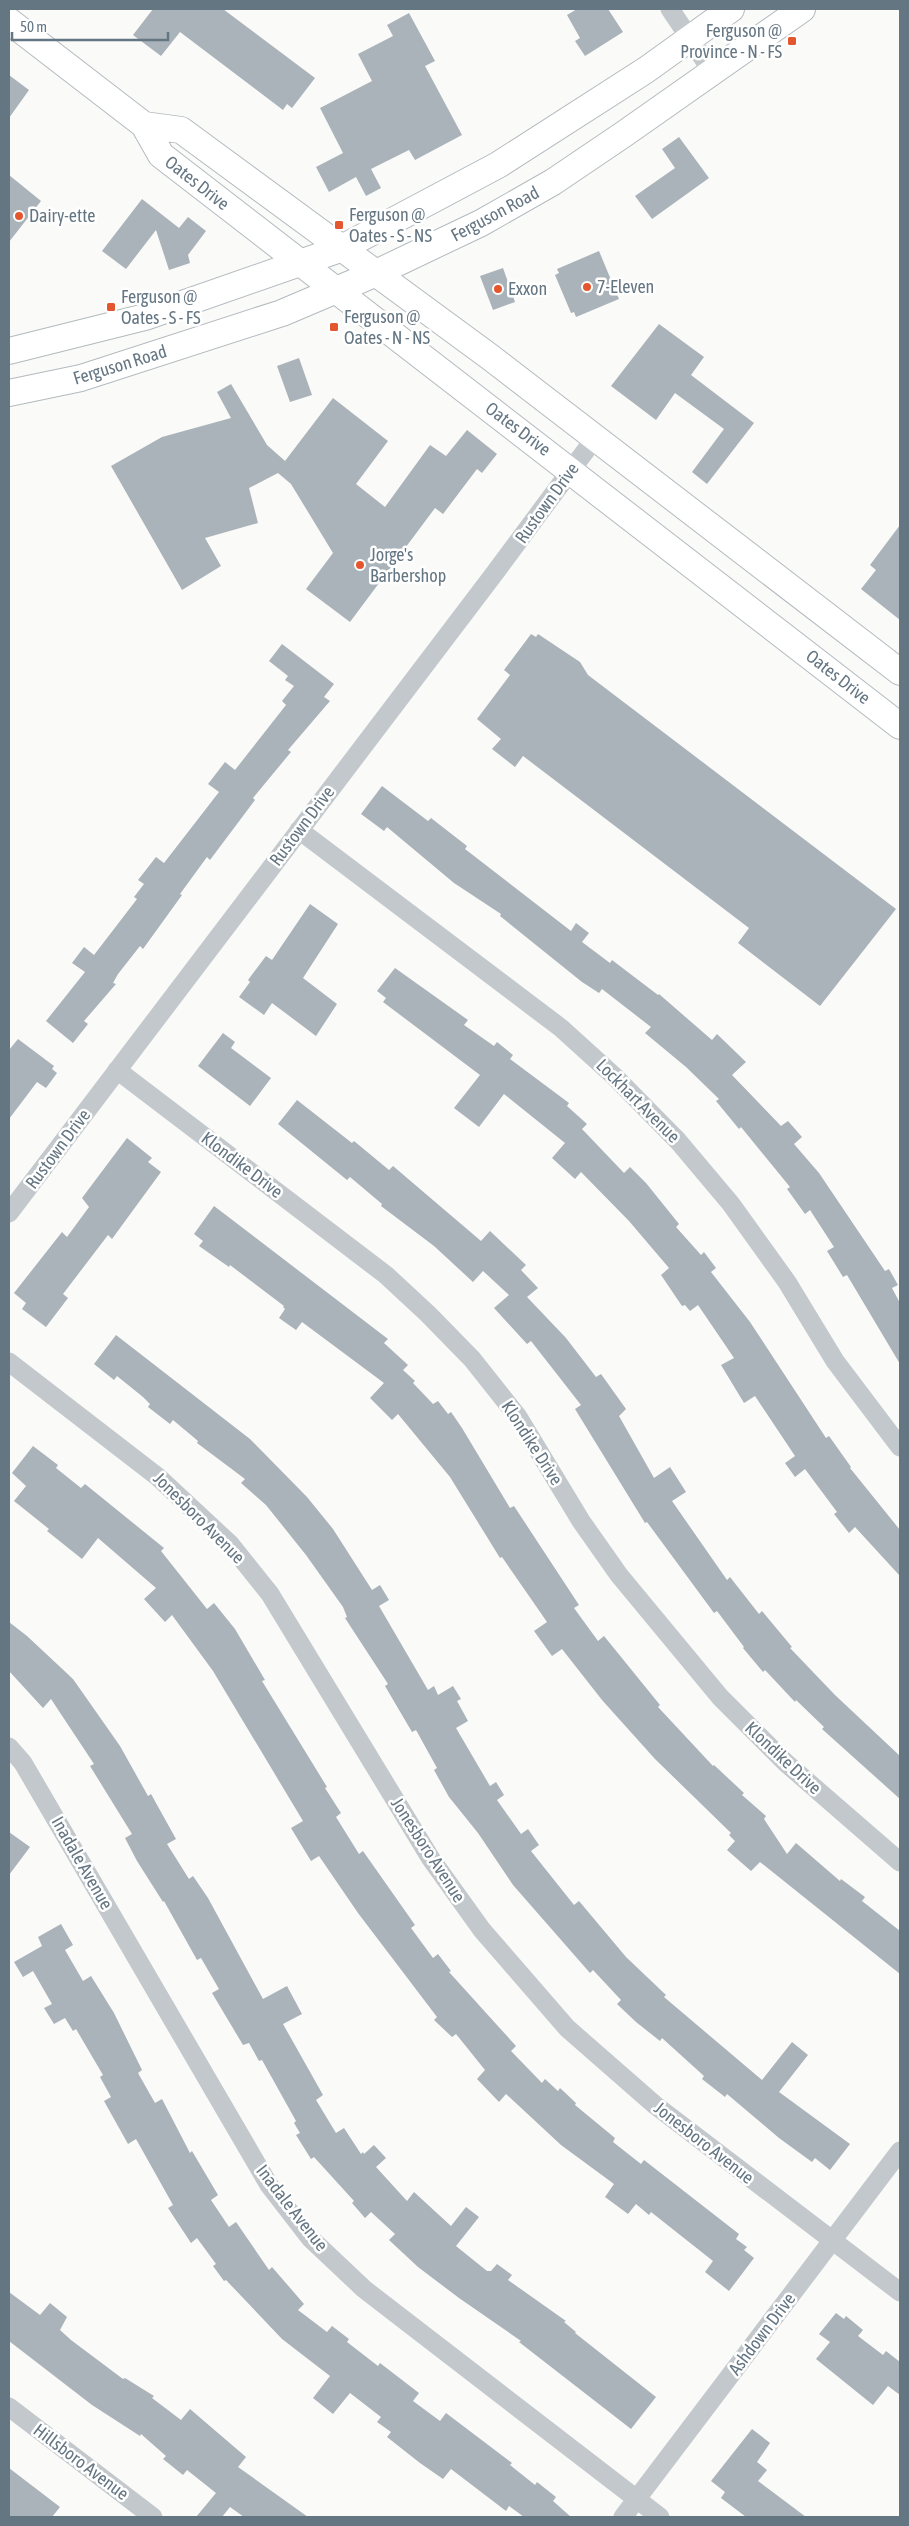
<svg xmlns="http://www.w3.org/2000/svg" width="909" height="2526" font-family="'Asap Condensed',sans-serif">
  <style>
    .building { fill: #aab3b9 }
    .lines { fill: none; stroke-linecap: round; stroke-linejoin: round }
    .secondary-casing { stroke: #b3babf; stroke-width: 28 }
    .street { stroke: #c3c8cc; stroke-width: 19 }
    .secondary { stroke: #fff; stroke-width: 26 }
    .poi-dot { fill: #e4572e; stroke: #fff; stroke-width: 2 }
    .labels { text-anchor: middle; stroke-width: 5; stroke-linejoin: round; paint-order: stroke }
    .poi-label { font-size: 18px; fill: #657683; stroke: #fff; text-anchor: start }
    .street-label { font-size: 18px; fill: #657683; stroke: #fff }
  </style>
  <rect width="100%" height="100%" fill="#fafaf8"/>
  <path class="building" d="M153,9H223L315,78L292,108L287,104L283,110L180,32L161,56L133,35Z
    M577,9H608L623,32L585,56L575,41L580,38L567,15Z
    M409,13L435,61L425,66L462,135L415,160L409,150L371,169L381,188L366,196L356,177L329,192L316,167L343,153L320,108L372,81L358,54L393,36L387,25Z
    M9,75L29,90L9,118Z
    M679,137L709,178L652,219L635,196L675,168L662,149Z
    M9,175L41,201L9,242Z
    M142,199L179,228L188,217L206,231L188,255L190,263L169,270L156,230L126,269L102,251Z
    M599,251L619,299L576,317L574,312L571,313L555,275L559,273L557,269Z
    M503,268L515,302L493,310L480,276Z
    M659,324L704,357L691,375L754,423L707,484L692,472L724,429L675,393L656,420L611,386Z
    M299,358L312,395L290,402L277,366Z
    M231,384L267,445L285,461L333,398L388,441L356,484L385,507L430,445L446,456L467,430L497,454L482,473L477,469L443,514L435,508L350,622L306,589L333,553L291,484L278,473L249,488L258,523L205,538L221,566L182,590L111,466L162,437L231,418L217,392Z
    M900,525V620L861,589L876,570L870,565Z
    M531,634L536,637L538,634L580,662L588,675L896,909L820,1006L738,943L749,928L523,756L515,767L492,749L501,739L477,719L510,675L504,670Z
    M282,644L334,684L324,697L330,701L288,750L291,752L253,798L255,800L210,860L207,857L180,894L182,895L143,949L140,946L118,974L113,983L116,984L84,1021L88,1024L73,1043L46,1021L85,972L72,963L84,947L94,955L137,899L134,897L144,884L138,880L156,857L164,863L219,792L208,784L225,762L235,770L286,705L282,701L294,686L285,680L288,676L269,661Z
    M382,786L428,821L431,818L467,846L465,849L571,931L576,923L589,933L582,942L610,963L612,960L658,995L659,994L712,1040L717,1034L746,1062L732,1075L781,1126L788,1121L802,1137L794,1144L819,1173L885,1271L889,1269L898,1285L892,1288L900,1303V1364L847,1275L843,1277L827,1251L834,1247L810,1210L805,1214L787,1189L790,1187L741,1127L739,1129L716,1101L719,1099L686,1067L645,1033L651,1027L602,989L599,993L582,982L500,916L501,914L454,883L387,827L384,831L361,814Z
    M310,904L338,924L303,978L337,1004L316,1036L272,1003L264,1015L239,997L250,982L248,980L266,956L272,960Z
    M395,968L468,1020L464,1025L494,1046L497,1042L513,1055L510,1059L569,1103L567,1106L587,1124L582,1129L624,1173L630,1167L646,1183L679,1224L676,1227L701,1255L704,1252L716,1268L711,1272L750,1322L826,1438L829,1436L851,1467L850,1468L900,1530V1576L855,1527L849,1533L834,1514L837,1512L805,1469L795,1477L785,1463L795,1456L755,1396L744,1403L721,1365L734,1358L698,1305L690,1311L685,1305L682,1306L661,1275L669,1268L629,1221L581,1172L575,1179L552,1158L565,1143L504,1094L479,1127L454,1108L480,1075L383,1002L386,998L377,991Z
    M223,1033L235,1042L231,1048L271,1078L250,1106L198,1066Z
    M18,1039L54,1066L52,1069L57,1073L46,1088L37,1082L9,1119V1050Z
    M297,1100L352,1143L354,1141L389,1170L393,1166L481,1241L490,1231L526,1265L521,1270L538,1288L527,1297L566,1338L596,1377L601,1374L626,1409L619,1416L654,1478L670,1467L686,1492L672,1501L727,1580L730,1577L759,1614L762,1611L792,1647L790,1648L835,1695L900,1756V1799L822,1729L824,1727L796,1700L795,1702L765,1670L763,1672L743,1648L744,1647L717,1611L714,1613L647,1522L645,1523L575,1409L581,1405L531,1341L527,1344L494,1308L509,1295L483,1271L473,1282L434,1246L381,1206L382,1204L350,1177L347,1180L278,1124Z
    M127,1138L152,1158L148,1162L161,1172L112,1239L108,1235L63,1294L68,1298L46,1327L22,1309L26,1303L14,1293L62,1232L67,1237L89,1207L82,1198Z
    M214,1206L388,1339L384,1343L408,1365L403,1370L415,1381L413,1383L433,1404L438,1401L448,1414L451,1412L462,1428L510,1508L514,1506L579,1605L574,1608L598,1641L604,1636L660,1705L658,1707L713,1766L714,1765L744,1793L742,1795L766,1816L764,1819L787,1854L796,1843L840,1881L841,1879L865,1897L862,1901L900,1931V1974L760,1862L751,1871L727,1850L735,1841L729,1835L731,1833L655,1759L602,1700L562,1649L552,1656L534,1631L547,1622L502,1557L500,1558L450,1477L398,1414L392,1420L370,1398L384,1383L302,1322L296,1330L279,1318L285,1309L283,1307L284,1306L230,1265L229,1267L199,1246L203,1241L194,1234Z
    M116,1335L250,1439L307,1497L333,1529L372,1590L380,1585L389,1600L379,1606L428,1690L434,1686L438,1695L453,1686L461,1699L457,1701L468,1721L456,1728L490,1786L496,1782L504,1795L497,1800L521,1834L528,1829L539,1845L531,1851L574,1905L579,1901L626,1957L666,1995L664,1997L762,2080L792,2042L808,2055L779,2092L850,2144L830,2170L815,2158L812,2162L779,2138L727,2094L725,2097L702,2079L704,2076L662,2038L660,2041L636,2022L617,2004L621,2000L593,1970L590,1973L513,1885L478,1833L449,1797L434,1770L437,1768L416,1730L412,1732L385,1686L388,1684L345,1618L347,1617L343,1607L306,1555L266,1505L241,1483L245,1479L197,1443L198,1441L173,1420L170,1424L148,1407L150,1404L143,1397L117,1376L114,1380L94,1364Z
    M33,1446L58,1465L56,1468L81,1488L85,1484L164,1548L161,1551L207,1609L214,1603L235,1629L265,1680L262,1681L327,1787L325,1788L341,1813L336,1817L359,1854L363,1851L415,1925L411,1928L433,1958L438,1954L451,1971L449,1972L516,2046L511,2051L542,2083L545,2079L558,2091L560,2088L576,2103L575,2105L615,2138L613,2142L641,2164L644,2160L739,2234L736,2239L747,2247L744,2250L754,2258L729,2291L705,2272L713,2261L651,2212L649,2215L636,2204L628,2214L605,2197L614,2184L561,2145L506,2094L499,2102L477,2079L485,2070L456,2034L452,2037L434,2020L437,2017L358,1913L319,1856L311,1861L291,1828L303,1821L213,1671L172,1615L165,1622L144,1599L156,1588L98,1538L82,1559L47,1531L49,1529L14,1501L26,1486L12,1473Z
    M9,1622L27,1636L73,1679L120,1746L148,1796L151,1794L176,1839L167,1844L189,1879L193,1876L208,1898L263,1999L287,1986L302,2014L283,2024L323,2095L316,2100L336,2133L344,2128L361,2154L363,2152L364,2154L374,2145L386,2158L376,2167L407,2201L414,2192L451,2226L466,2207L479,2217L456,2246L487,2271H491L497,2264L512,2275L508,2280L566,2321L564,2322L576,2332L575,2333L656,2397L631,2429L519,2342L521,2341L459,2298L418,2267L389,2240L395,2234L371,2212L365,2218L352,2203L354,2201L314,2157L311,2159L296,2135L300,2133L294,2123L296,2121L262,2060L259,2061L249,2043L243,2045L212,1993L219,1989L201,1958L197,1960L164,1901L163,1902L137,1861L125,1838L132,1834L90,1766L94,1764L51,1699L43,1708L9,1671Z
    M9,1832L30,1847L9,1875Z
    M61,1924L73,1945L65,1950L83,1981L91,1976L114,2013L142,2070L138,2073L155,2103L162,2099L190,2153L192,2151L218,2195L211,2200L229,2227L236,2222L269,2270L272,2267L304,2304L298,2310L327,2332L332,2326L349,2339L347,2342L378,2366L380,2363L419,2393L413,2401L440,2421L446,2413L512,2463L510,2465L535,2485L537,2482L556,2497L553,2501L571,2517H524L509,2506L506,2511L451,2469L443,2479L420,2463L387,2437L391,2432L377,2422L381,2417L350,2393L333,2414L313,2398L330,2376L282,2339L226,2280L224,2281L213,2266L216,2264L197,2238L191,2243L168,2208L173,2205L136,2139L128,2144L104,2101L111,2097L100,2077L103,2075L76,2029L73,2031L65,2018L54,2024L44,2008L52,2004L33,1971L23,1977L14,1962L42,1946L38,1937Z
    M9,2292L40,2315L50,2303L67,2317L60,2330L71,2340L123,2379L125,2378L154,2396L152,2398L181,2420L190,2409L246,2457L238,2467L308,2517H244L230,2507L222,2517H196L216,2493L187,2470L183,2475L163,2459L166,2456L141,2434L140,2436L92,2405L9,2341Z
    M836,2313L844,2319L846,2316L863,2330L858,2336L883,2355L886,2351L900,2362V2395L888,2386L873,2405L816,2359L830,2342L819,2334Z
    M752,2429L770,2443L757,2462L767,2470L758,2481L806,2517H746L721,2498L725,2492L711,2481Z
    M9,2468L60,2507L52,2517H9Z"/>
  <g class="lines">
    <g class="secondary-casing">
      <path id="secondary" d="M9,21L144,125L161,155L900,726
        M144,125L181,130L490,357L900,672
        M9,351L145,317L340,249L498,165L646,70L731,9
        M9,393L81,378L282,313L374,274L481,223L553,182L624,134L802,9"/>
    </g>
    <path class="street" d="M670,9L713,73
      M299,830L561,1028L614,1076L678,1141L731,1204L787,1282L835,1361L900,1447
      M117,1070L386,1275L428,1314L472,1359L518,1417L581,1521L619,1575L720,1697L786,1763L900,1862
      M9,1213L494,574L595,438
      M9,1362L158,1477L230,1544L270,1594L431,1859L482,1930L567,2028L655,2105L900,2292
      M9,1747L23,1763L269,2185L310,2238L364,2289L660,2517
      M9,2407L153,2517
      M623,2517L900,2151"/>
    <use href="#secondary" class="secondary"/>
  </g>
  <g class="poi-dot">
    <rect x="787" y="36" width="10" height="10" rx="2.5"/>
    <circle cx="19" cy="216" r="5"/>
    <rect x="334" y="220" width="10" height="10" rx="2.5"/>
    <circle cx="587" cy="287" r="5"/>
    <circle cx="498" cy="289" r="5"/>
    <rect x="106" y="302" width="10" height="10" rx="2.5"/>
    <rect x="329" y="322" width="10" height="10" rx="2.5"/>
    <circle cx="360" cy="565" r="5"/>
  </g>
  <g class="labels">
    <g class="poi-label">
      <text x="782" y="37" text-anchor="end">Ferguson @<tspan x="782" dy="21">Province - N - FS</tspan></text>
      <text x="349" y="221">Ferguson @<tspan x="349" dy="21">Oates - S - NS</tspan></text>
      <text x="29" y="222">Dairy-ette</text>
      <text x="597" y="293">7-Eleven</text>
      <text x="508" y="295">Exxon</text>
      <text x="121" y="303">Ferguson @<tspan x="121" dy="21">Oates - S - FS</tspan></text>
      <text x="344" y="323">Ferguson @<tspan x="344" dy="21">Oates - N - NS</tspan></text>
      <text x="370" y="561">Jorge's<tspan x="370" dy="21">Barbershop</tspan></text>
    </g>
    <g class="street-label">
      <text transform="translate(197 183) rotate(38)" y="6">Oates Drive</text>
      <text transform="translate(495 214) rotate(-28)" y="6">Ferguson Road</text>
      <text transform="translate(120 365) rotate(-17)" y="6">Ferguson Road</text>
      <text transform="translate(518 429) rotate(37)" y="6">Oates Drive</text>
      <text transform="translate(547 503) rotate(-54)" y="6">Rustown Drive</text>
      <text transform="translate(838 677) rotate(38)" y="6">Oates Drive</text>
      <text transform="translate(302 826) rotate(-53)" y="6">Rustown Drive</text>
      <text transform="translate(638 1101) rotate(45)" y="6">Lockhart Avenue</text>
      <text transform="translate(58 1149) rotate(-53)" y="6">Rustown Drive</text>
      <text transform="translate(242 1165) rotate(37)" y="6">Klondike Drive</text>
      <text transform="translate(532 1443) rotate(57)" y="6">Klondike Drive</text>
      <text transform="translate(199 1518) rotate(45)" y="6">Jonesboro Avenue</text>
      <text transform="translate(783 1758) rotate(43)" y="6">Klondike Drive</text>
      <text transform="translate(428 1850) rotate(57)" y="6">Jonesboro Avenue</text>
      <text transform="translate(82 1863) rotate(60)" y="6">Inadale Avenue</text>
      <text transform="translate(704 2143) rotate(38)" y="6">Jonesboro Avenue</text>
      <text transform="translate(292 2208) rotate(52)" y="6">Inadale Avenue</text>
      <text transform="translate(762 2334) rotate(-53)" y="6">Ashdown Drive</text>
      <text transform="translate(81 2462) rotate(37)" y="6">Hillsboro Avenue</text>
    </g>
  </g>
  <rect width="909" height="2526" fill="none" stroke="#657683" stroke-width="20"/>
  <path d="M12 32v8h156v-8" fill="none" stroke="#657683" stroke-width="2.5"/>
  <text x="20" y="32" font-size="15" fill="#657683" stroke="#ffffff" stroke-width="4" paint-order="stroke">50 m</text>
</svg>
